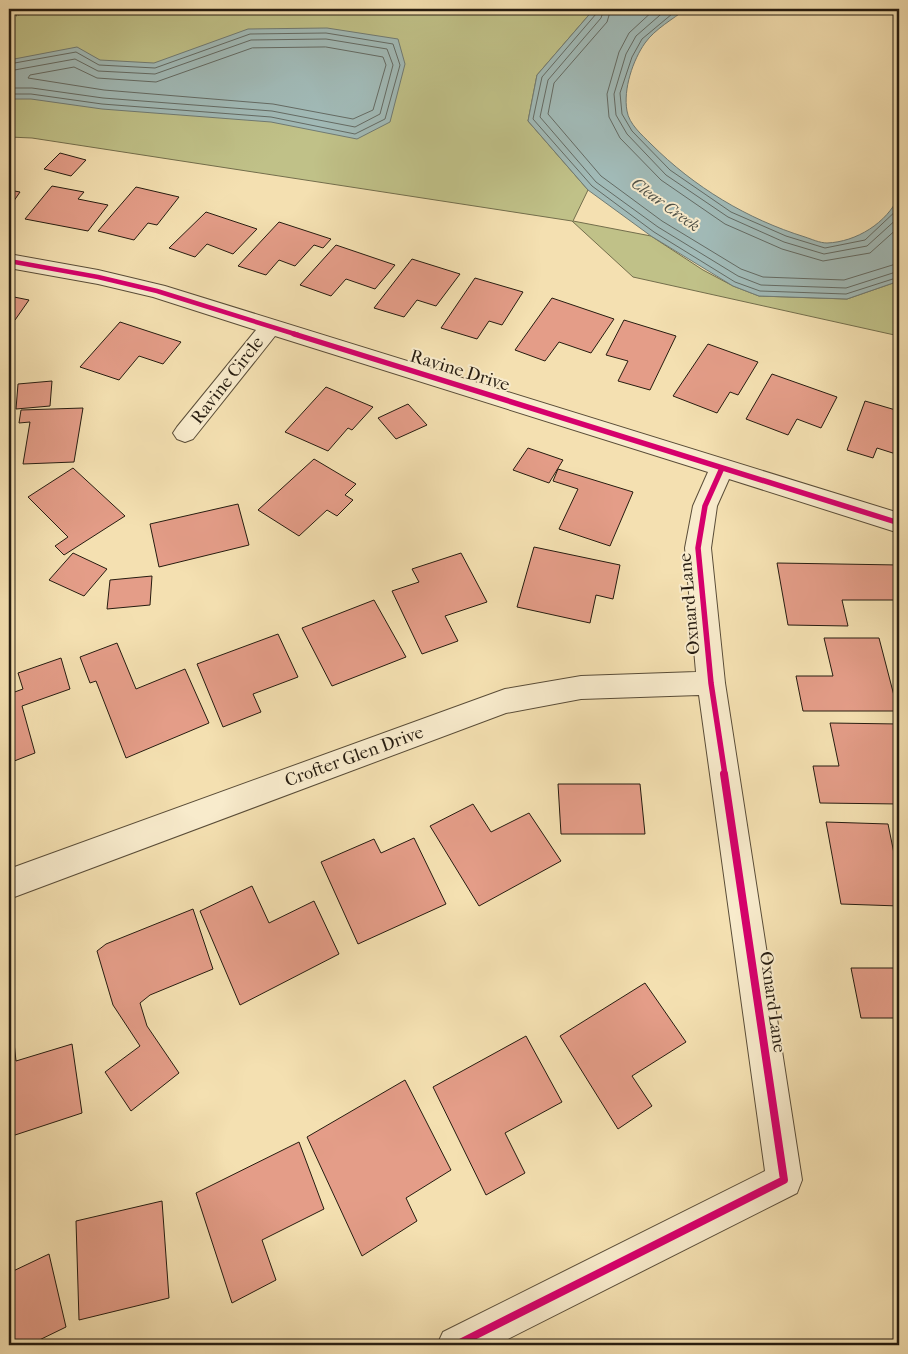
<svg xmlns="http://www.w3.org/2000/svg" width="908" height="1354" font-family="'IM FELL French Canon',serif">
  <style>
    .green { fill: #c0c188; stroke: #736e4c }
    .water { fill: #a1bab7; stroke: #707b74 }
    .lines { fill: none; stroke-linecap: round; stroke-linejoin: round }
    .shore { stroke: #646b64; stroke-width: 1 }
    .building { fill: #e49d88; stroke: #261c10 }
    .minor-casing { stroke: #5a4d38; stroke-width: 2 }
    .path { stroke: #261c10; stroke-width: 2; stroke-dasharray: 0.5 2; stroke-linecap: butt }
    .minor { fill: #f8ebcc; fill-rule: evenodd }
    .cycleway-far2-casing { stroke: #f8ebcc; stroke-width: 6 }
    .cycleway-far1-casing { stroke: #f8ebcc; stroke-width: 9 }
    .cycleway-casing { stroke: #f8ebcc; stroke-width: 11 }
    .cycleway-far2 { stroke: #d6006c; stroke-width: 4.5 }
    .cycleway-far1 { stroke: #d6006c; stroke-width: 5.5 }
    .cycleway { stroke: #d6006c; stroke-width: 8 }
    .labels { text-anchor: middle; stroke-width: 4; stroke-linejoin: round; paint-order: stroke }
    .far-water-label { font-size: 16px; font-style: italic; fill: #51534a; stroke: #f8ebcc }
    .street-label { font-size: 18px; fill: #261c10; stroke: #f8ebcc }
  </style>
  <rect width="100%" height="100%" fill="#f4e0b1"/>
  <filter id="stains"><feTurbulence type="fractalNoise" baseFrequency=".004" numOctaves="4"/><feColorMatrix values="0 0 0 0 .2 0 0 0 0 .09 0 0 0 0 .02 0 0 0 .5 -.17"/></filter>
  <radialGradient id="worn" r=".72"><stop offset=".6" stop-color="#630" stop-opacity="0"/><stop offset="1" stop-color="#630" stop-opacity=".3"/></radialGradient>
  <path class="green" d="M9,9H594L537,75L528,121L588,190L573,221L651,236L703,270L733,286L759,296L847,299L899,281V336L633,277L572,221L32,138L9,137Z"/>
  <path class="water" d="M594,9H686C673,19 655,29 645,43C633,60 623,89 627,111C629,124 642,135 651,144C694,187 747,219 805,237C811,239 820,243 827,243C856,242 887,223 899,196V281L847,299L759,296L733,286L651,236L588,190L528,121L537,75Z
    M327,28L398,39L405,64L390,122L357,139L271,122L102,109L31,99H9V60L77,47L100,60L154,63L248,29Z"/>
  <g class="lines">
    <path class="shore" d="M597,9L596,14L542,77L533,119L592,186L654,232L735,282L760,291L846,294L899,277
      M604,9L601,18L548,80L540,117L596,182L658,227L738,276L761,285L846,288L899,271
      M611,9L607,22L554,83L548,114L601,176L662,221L741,269L763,277L844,280L899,263
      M655,9L629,33L619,52L607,94L609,117L620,138L661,180L725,224L782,249L823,261L870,253L899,227
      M667,9L636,36L626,54L614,94L616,115L627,134L666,175L728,217L784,242L824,254L867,246L899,217
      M678,9L642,39L632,57L620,93L622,114L632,131L670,170L731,212L786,236L825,248L865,240L899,208
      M326,47L383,57L386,65L373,110L353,119L273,104L104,90L28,78L30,75L74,67L97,78L156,82L252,48Z
      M9,64L76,52L99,65L155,68L250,34L326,33L393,44L400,65L385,119L355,134L271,117L102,104L31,94H9
      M9,71L75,59L98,71L155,74L251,40L326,39L387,49L393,65L380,114L355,127L272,111L103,98L32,88H9"/>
  </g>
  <path class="building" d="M60,153L86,160L71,176L44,169Z
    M52,186L84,192L78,199L108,205L88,231L25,219Z
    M136,187L179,197L157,225L148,223L134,240L98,231Z
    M9,190L20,192L9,208Z
    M206,212L257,229L233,254L207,244L195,257L169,248Z
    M279,222L331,239L323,248L314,245L295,266L279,260L266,275L238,266Z
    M336,245L395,265L375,289L346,279L331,296L300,285Z
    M412,259L460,274L436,306L417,300L404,317L374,308Z
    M475,278L523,292L502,325L489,321L477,339L441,328Z
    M9,296L29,300L15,320L9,319Z
    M552,298L614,319L591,353L559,342L545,361L515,350Z
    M624,320L676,336L650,390L618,381L628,361L606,355Z
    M120,322L181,342L163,364L139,356L119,380L80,367Z
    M708,344L758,362L738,395L730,392L717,413L673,396Z
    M772,374L837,397L821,428L797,419L788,435L746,419Z
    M52,381L50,406L16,409L18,384Z
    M326,387L373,407L352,430L348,428L328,451L285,432Z
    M865,401L899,411V455L877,448L873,458L847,450Z
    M408,404L427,425L396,439L378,418Z
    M83,408L74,462L23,464L30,422L19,423L21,410Z
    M528,448L563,460L549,483L513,470Z
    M314,459L356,484L345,495L353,500L337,516L327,510L299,536L258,510Z
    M73,468L125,516L64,555L55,546L68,537L28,497Z
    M558,469L633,492L610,546L559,529L578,489L553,481Z
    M238,504L249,545L159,567L150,524Z
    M534,547L620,565L613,599L596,595L590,623L517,607Z
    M73,553L107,569L84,596L49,580Z
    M461,553L487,602L445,616L458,641L422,654L392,591L419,582L412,569Z
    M777,563L899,565V600H842L848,626L788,625Z
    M152,576L150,605L107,609L110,580Z
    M374,600L406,657L332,686L302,628Z
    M278,634L298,677L253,694L261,712L223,727L197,664Z
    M824,638H879L898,711H803L796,676H833Z
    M117,643L136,689L185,669L209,723L126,758L96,681L90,683L80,657Z
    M61,658L70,689L22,706L35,753L9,763V694L23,689L18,673Z
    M830,723L899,724V804L820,803L813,766H839Z
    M558,784H640L645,834H561Z
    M473,804L491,832L529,813L561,861L479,906L430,826Z
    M826,822L888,824L899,878V906L841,904Z
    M414,838L446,904L358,944L321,862L374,839L381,853Z
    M252,886L269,923L314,901L339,954L240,1005L200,911Z
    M193,909L213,969L150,995L140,1003L147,1026L179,1073L131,1111L105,1072L140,1046L113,1005L97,951L106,944Z
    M851,968H899V1018H861Z
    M645,983L686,1042L632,1076L652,1106L618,1129L560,1036Z
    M9,1024H12L16,1061L72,1044L82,1113L9,1137Z
    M526,1036L562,1102L505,1133L525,1173L486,1195L433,1087Z
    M405,1080L451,1170L406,1198L417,1221L362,1256L307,1137Z
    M299,1142L324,1209L262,1240L276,1280L232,1303L196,1193Z
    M162,1201L169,1298L79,1320L76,1221Z
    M49,1254L66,1327L29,1345H9V1273Z"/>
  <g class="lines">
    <g class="minor-casing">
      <path id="minor" d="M9,254L98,270L165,286L899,513V533L729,479L717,506L711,548L725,683L802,1180L797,1193L496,1345H437L443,1332L765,1171L699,695L581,699L506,713L9,899V869L505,689L581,676L696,672L685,548L693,506L708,472L275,336L193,439L185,442L177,439L173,433L177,427L256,330L153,297L98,284L9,268Z"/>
    </g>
    <path class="path" d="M237,9L281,12L312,9
      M343,9L381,14L404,9
      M9,18L35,9"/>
    <use href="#minor" class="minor"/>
    <g class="cycleway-far2-casing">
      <path id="cycleway-far2" d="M237,9L281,12L312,9
        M9,261L98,277L157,291L298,335"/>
    </g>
    <g class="cycleway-far1-casing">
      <path id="cycleway-far1" d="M294,334L899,523
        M722,468L705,506L698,548L711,683L725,775"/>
    </g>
    <g class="cycleway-casing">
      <path id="cycleway" d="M456,1345L784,1180L724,774"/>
    </g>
    <use href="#cycleway-far2" class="cycleway-far2"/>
    <use href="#cycleway-far1" class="cycleway-far1"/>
    <use href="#cycleway" class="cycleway"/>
  </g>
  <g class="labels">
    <g class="far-water-label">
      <text transform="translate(666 204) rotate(36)" y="6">Clear Creek</text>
    </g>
    <g class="street-label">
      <text transform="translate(460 370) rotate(17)" y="6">Ravine Drive</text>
      <text transform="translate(227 380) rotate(-52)" y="6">Ravine Circle</text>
      <text transform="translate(689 604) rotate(-95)" y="6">Oxnard Lane</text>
      <text transform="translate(354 756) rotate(-20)" y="6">Crofter Glen Drive</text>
      <text transform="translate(773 1002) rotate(82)" y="6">Oxnard Lane</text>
    </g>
  </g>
  <rect width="908" height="1354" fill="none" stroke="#f4e0b1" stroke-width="30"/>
  <rect x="10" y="10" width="888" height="1334" fill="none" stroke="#261c10" stroke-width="2.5"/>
  <rect x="15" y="15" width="878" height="1324" fill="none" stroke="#261c10"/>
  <rect width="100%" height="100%" filter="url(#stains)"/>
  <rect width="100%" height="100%" fill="url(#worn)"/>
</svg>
